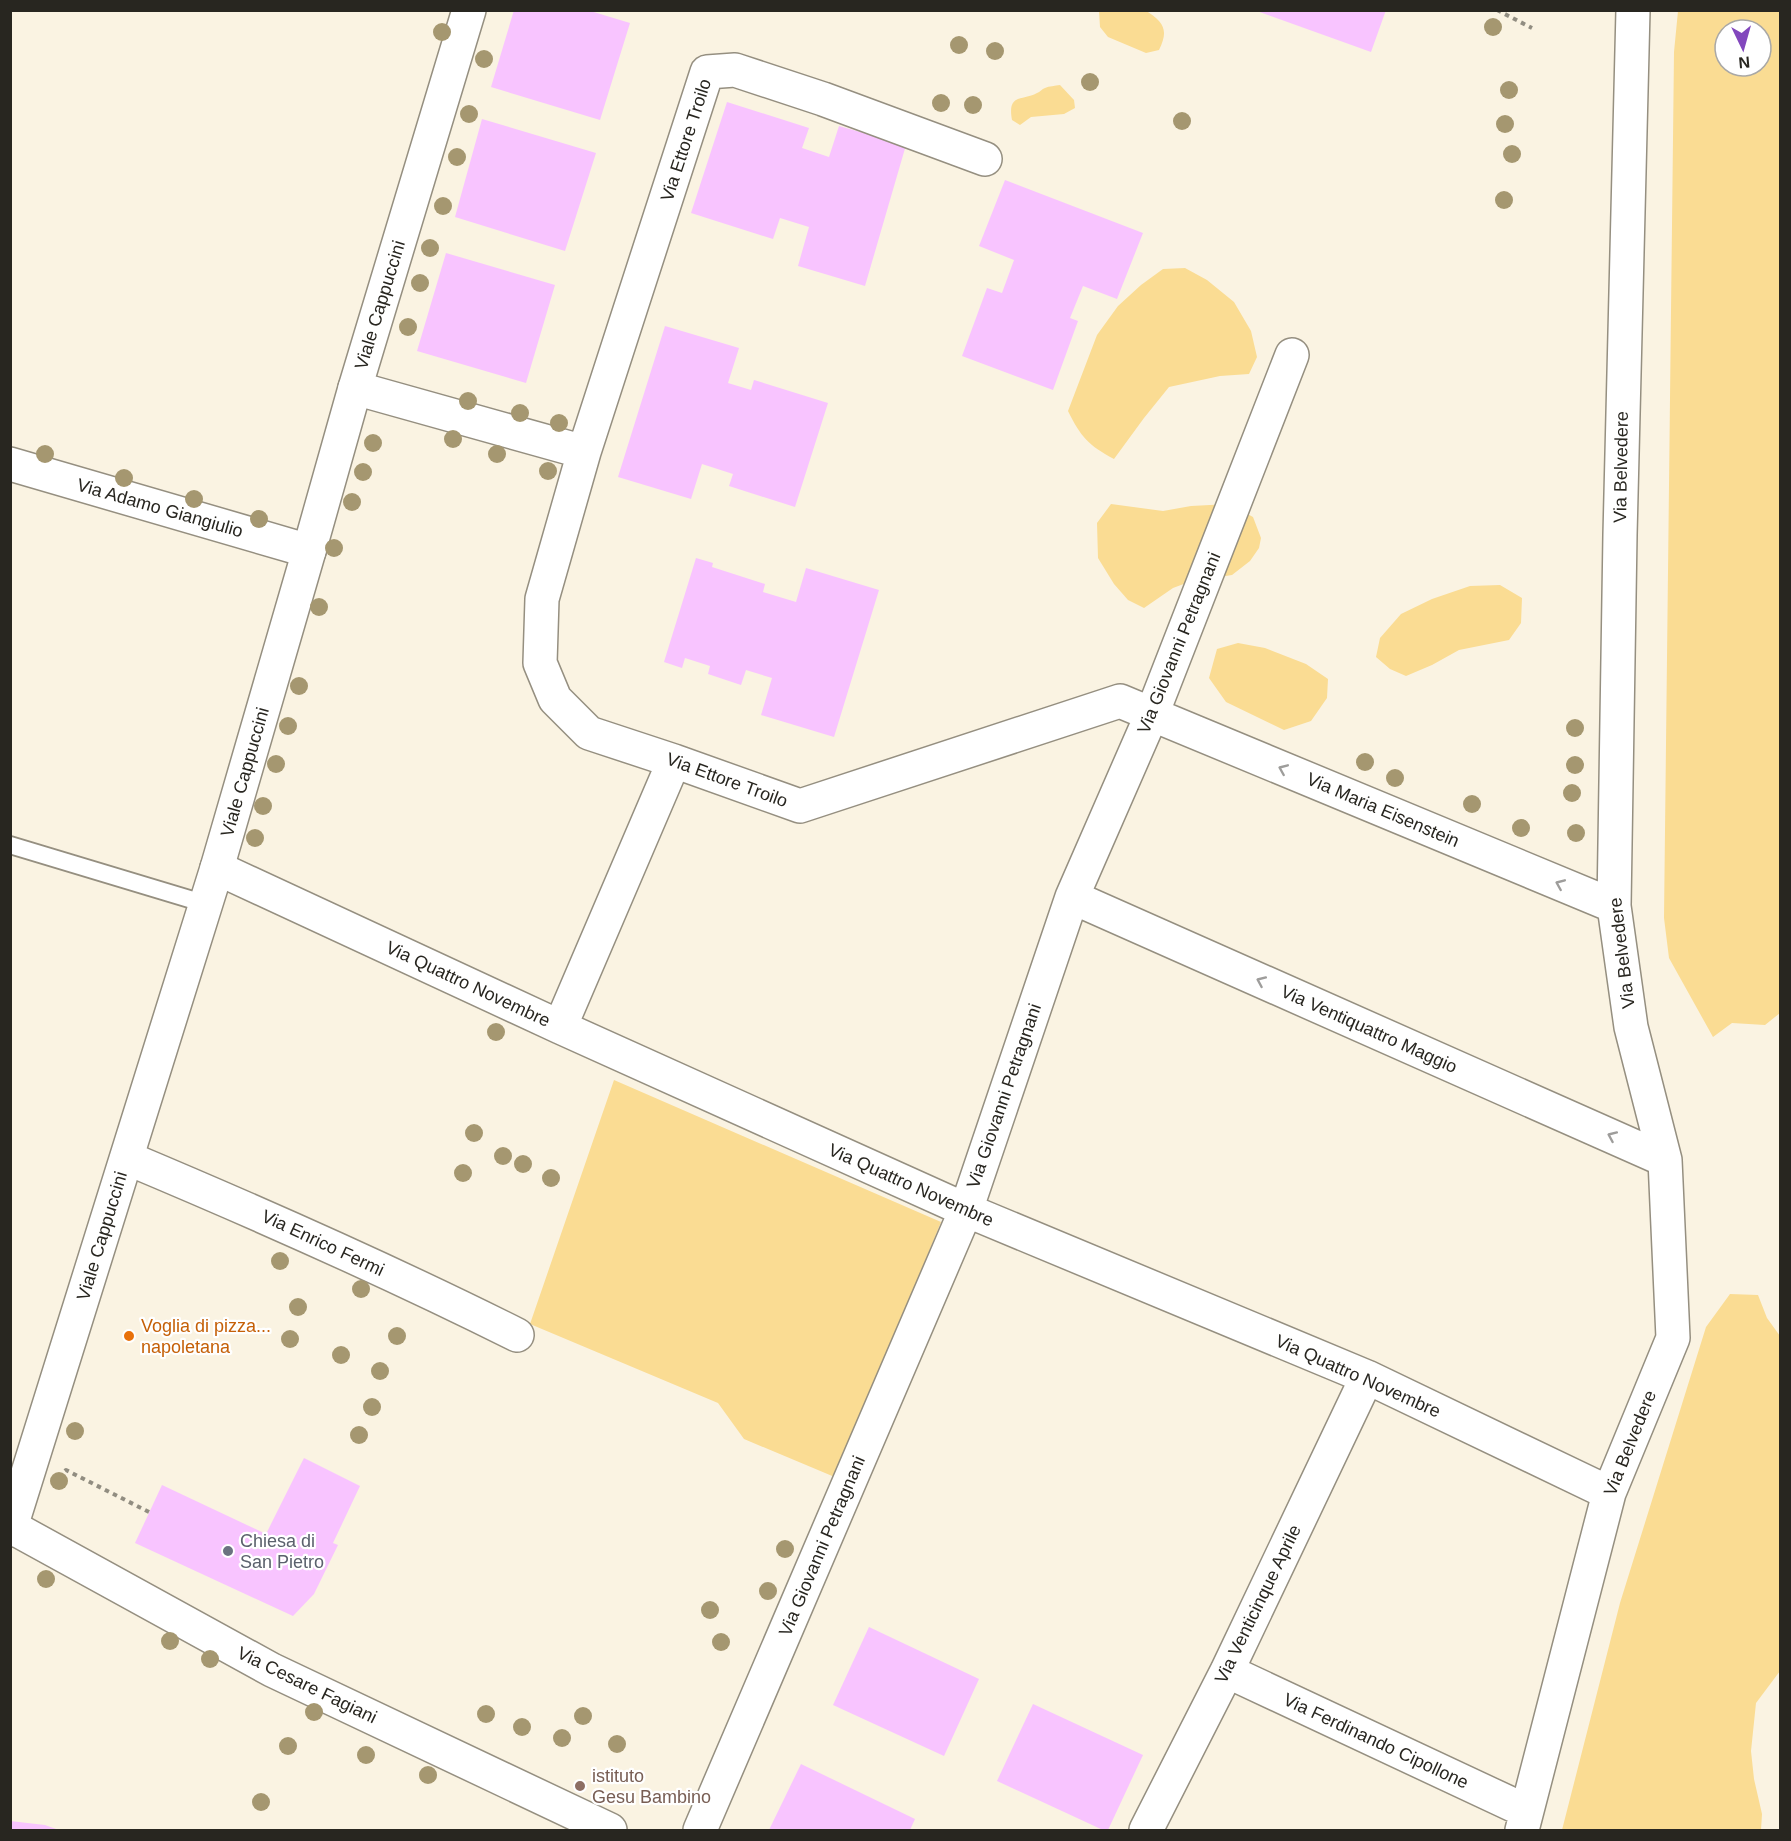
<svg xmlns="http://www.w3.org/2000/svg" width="1791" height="1841" font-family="Helvetica,sans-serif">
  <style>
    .green { fill: #fadc93; fill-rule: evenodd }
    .building { fill: #f8c4ff }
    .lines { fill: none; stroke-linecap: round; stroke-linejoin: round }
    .lane-casing { stroke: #958f80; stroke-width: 20 }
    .street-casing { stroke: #958f80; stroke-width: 36 }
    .secondary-casing { stroke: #958f80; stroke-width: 36 }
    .path { stroke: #918d81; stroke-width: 4; stroke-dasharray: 4.5 4.5; stroke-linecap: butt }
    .lane { stroke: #fff; stroke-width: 16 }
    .street { stroke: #fff; stroke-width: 33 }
    .secondary { stroke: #fff; stroke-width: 33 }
    .tree { fill: #a59770 }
    .oneway { stroke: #9e9d9b }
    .food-dot { fill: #e8710a; stroke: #fff; stroke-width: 2 }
    .worship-dot { fill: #6b7280; stroke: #fff; stroke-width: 2 }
    .education-dot { fill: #8d6e63; stroke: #fff; stroke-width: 2 }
    .labels { text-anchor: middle; stroke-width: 4.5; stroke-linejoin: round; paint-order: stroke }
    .street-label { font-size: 18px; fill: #282620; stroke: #fff }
    .food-label { font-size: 18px; fill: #c56008; stroke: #fff; text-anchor: start }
    .worship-label { font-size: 18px; fill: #5b616d; stroke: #fff; text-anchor: start }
    .education-label { font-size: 18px; fill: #785e54; stroke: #fff; text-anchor: start }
  </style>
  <rect width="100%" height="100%" fill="#faf3e2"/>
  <path class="green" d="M1145,10C1164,22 1169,30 1159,50L1146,53L1108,37L1100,27L1099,11Z
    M1678,11H1780V1013L1765,1025L1732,1023L1713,1037L1669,958L1664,918L1674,52ZM1725,30H1761V66H1725Z
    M1060,85L1074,100L1075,108L1064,114L1031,117L1020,125L1012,120C1007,93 1023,101 1037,93C1040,92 1042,89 1045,88C1049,86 1055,86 1060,85Z
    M1185,268L1207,280L1234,302L1251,331L1257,357L1249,374L1220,376L1169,387L1144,418L1114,459C1088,445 1081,437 1068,411L1097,335L1118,306L1141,285L1163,269Z
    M1111,504L1163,511L1191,506L1229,504L1253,517L1261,538L1259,548L1250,561L1232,575L1189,582L1173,588L1144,608L1128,600L1114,584L1098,558L1097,523Z
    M1500,585L1522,598L1521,623L1509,640L1459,650L1432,665L1406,676L1390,669L1376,657L1380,638L1401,614L1432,599L1470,586Z
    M1238,643L1265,648L1306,664L1328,679L1327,698L1311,721L1284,730L1226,702L1209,678L1217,649Z
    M614,1080L941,1222L837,1478L744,1439L718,1403L530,1324Z
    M1730,1294L1758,1295L1767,1318L1780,1336V1671L1756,1703L1751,1751L1754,1779L1762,1814L1761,1830H1562L1620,1603L1706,1327Z"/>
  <path class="building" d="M514,10H587L630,23L600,120L491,87Z
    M1254,10H1386L1371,52Z
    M727,102L809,128L802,148L829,157L839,126L906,145L865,286L798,266L809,227L780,218L773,239L691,213Z
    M482,119L596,153L565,251L455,217Z
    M1005,180L1143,233L1117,299L1083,286L1070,318L1078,321L1053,390L962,356L987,288L1002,293L1014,260L979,246Z
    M446,253L555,285L526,383L417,351Z
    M665,326L739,348L728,383L751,390L754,380L828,403L795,507L729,486L733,474L702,464L691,499L618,477Z
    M696,558L713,563L712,567L765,584L763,592L796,602L806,568L879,590L834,737L761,715L772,678L746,670L741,685L708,674L710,666L685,658L682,668L664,662Z
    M304,1458L360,1486L333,1543L338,1545L314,1594L293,1616L135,1543L162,1485L266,1534Z
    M869,1627L979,1679L944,1756L833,1705Z
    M1033,1704L1143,1755L1108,1830H1103L997,1781Z
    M801,1764L915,1819L910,1830H769Z
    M10,1821L45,1825L59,1830H10Z"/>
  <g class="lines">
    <g class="lane-casing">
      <path id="lane" d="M10,845L206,904"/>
    </g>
    <g class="street-casing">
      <path id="street" d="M985,159L823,99L735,70L707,72L584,452L542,599L540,663L555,699L589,733L674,761L800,806L1120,701L1614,906
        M355,388L584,452
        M10,464L309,551
        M217,868L560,1027L966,1210L1367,1377L1609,1493
        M1072,897L1665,1160
        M560,1027L674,761
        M127,1158C258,1213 389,1271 517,1335
        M10,1526L272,1670L610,1830
        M1227,1671L1526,1811
        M700,1830L966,1210L1072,897L1152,714L1292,355
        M1146,1830L1227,1671L1367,1377
        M1522,1830L1609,1493L1673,1338L1665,1160L1631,1027L1614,906L1620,535L1633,10"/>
    </g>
    <g class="secondary-casing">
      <path id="secondary" d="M10,1530L217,868L309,551L355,388L469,10"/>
    </g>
    <path class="path" d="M1497,10L1532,28
      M65,1471L66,1470L149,1512"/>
    <use href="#lane" class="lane"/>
    <use href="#street" class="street"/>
    <use href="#secondary" class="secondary"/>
  </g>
  <g class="tree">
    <circle cx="1493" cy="27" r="9"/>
    <circle cx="442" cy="32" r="9"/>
    <circle cx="959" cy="45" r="9"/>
    <circle cx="995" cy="51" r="9"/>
    <circle cx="484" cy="59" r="9"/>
    <circle cx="1090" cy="82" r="9"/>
    <circle cx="1509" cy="90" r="9"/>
    <circle cx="941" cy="103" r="9"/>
    <circle cx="973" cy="105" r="9"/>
    <circle cx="469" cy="114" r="9"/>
    <circle cx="1182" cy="121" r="9"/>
    <circle cx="1505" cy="124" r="9"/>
    <circle cx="1512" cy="154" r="9"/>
    <circle cx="457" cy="157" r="9"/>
    <circle cx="1504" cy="200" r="9"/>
    <circle cx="443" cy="206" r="9"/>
    <circle cx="430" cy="248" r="9"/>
    <circle cx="420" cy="283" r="9"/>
    <circle cx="408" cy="327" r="9"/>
    <circle cx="468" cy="401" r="9"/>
    <circle cx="520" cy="413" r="9"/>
    <circle cx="559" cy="423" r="9"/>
    <circle cx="453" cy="439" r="9"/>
    <circle cx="373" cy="443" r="9"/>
    <circle cx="45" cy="454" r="9"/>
    <circle cx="497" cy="454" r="9"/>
    <circle cx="548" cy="471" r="9"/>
    <circle cx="363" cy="472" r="9"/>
    <circle cx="124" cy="478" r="9"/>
    <circle cx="194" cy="499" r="9"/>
    <circle cx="352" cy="502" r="9"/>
    <circle cx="259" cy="519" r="9"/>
    <circle cx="334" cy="548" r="9"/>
    <circle cx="319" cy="607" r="9"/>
    <circle cx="299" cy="686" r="9"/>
    <circle cx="288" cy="726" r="9"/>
    <circle cx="1575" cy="728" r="9"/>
    <circle cx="1365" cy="762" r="9"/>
    <circle cx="276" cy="764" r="9"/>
    <circle cx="1575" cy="765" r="9"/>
    <circle cx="1395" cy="778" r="9"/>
    <circle cx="1572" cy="793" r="9"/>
    <circle cx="1472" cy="804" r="9"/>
    <circle cx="263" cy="806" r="9"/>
    <circle cx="1521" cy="828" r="9"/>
    <circle cx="1576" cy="833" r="9"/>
    <circle cx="255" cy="838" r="9"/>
    <circle cx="496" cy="1032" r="9"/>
    <circle cx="474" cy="1133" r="9"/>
    <circle cx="503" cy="1156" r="9"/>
    <circle cx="523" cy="1164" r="9"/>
    <circle cx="463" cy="1173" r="9"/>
    <circle cx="551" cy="1178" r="9"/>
    <circle cx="280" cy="1261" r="9"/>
    <circle cx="361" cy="1289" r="9"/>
    <circle cx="298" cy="1307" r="9"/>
    <circle cx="397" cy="1336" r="9"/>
    <circle cx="290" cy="1339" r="9"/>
    <circle cx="341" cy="1355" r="9"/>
    <circle cx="380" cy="1371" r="9"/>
    <circle cx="372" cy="1407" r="9"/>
    <circle cx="75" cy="1431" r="9"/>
    <circle cx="359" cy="1435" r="9"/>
    <circle cx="59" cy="1481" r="9"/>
    <circle cx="785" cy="1549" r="9"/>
    <circle cx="46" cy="1579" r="9"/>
    <circle cx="768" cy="1591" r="9"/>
    <circle cx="710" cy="1610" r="9"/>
    <circle cx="170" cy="1641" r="9"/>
    <circle cx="721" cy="1642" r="9"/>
    <circle cx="210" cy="1659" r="9"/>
    <circle cx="314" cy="1712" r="9"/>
    <circle cx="486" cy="1714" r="9"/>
    <circle cx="583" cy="1716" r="9"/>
    <circle cx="522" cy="1727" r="9"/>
    <circle cx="562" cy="1738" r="9"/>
    <circle cx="617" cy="1744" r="9"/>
    <circle cx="288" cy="1746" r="9"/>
    <circle cx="366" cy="1755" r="9"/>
    <circle cx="428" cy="1775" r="9"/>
    <circle cx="261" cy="1802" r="9"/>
  </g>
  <defs><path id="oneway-chevron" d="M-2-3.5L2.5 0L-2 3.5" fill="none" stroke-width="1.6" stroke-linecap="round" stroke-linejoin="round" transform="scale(1.5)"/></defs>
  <g class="oneway">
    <use href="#oneway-chevron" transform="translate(1283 769) rotate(-157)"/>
    <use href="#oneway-chevron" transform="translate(1560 884) rotate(-157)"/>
    <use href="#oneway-chevron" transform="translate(1261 981) rotate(-156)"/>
    <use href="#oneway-chevron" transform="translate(1612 1136) rotate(-156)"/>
  </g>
  <circle class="food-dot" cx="129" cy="1336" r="6"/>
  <circle class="worship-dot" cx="228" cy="1551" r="6"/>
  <circle class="education-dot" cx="580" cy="1786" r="6"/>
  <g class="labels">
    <g class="street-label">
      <text transform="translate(686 140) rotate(-72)" y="6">Via Ettore Troilo</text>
      <text transform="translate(380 305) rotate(-73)" y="6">Viale Cappuccini</text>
      <text transform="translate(1621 467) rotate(-89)" y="6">Via Belvedere</text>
      <text transform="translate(160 508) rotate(16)" y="6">Via Adamo Giangiulio</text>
      <text transform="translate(1179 643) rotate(-68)" y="6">Via Giovanni Petragnani</text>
      <text transform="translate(245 772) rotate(-74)" y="6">Viale Cappuccini</text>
      <text transform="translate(727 780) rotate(20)" y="6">Via Ettore Troilo</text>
      <text transform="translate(1383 810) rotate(23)" y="6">Via Maria Eisenstein</text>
      <text transform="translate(1622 953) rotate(-97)" y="6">Via Belvedere</text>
      <text transform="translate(468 984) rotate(25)" y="6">Via Quattro Novembre</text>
      <text transform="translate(1369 1029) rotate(24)" y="6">Via Ventiquattro Maggio</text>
      <text transform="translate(1004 1096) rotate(-71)" y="6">Via Giovanni Petragnani</text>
      <text transform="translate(911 1185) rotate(24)" y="6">Via Quattro Novembre</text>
      <text transform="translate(102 1236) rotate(-73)" y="6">Viale Cappuccini</text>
      <text transform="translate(323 1243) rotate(25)" y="6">Via Enrico Fermi</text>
      <text transform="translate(1358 1376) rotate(24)" y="6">Via Quattro Novembre</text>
      <text transform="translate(1630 1443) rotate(-68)" y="6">Via Belvedere</text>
      <text transform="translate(822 1546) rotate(-67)" y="6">Via Giovanni Petragnani</text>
      <text transform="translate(1258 1604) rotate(-64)" y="6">Via Venticinque Aprile</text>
      <text transform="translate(307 1685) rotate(26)" y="6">Via Cesare Fagiani</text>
      <text transform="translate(1376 1741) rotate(25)" y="6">Via Ferdinando Cipollone</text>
    </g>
    <g class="food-label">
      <text x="141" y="1332">Voglia di pizza...<tspan x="141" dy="21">napoletana</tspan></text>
    </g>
    <g class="worship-label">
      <text x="240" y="1547">Chiesa di<tspan x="240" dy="21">San Pietro</tspan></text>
    </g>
    <g class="education-label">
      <text x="592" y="1782">istituto<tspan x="592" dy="21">Gesu Bambino</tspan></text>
    </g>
  </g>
  <rect width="1791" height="1841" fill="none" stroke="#282620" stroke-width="24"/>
  <g transform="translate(1743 48) rotate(175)"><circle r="28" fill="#ffffff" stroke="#a9a8a6" stroke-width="1.5"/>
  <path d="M0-4.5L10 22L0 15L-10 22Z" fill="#8247bd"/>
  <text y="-9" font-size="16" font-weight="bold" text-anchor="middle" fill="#282620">N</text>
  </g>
</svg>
